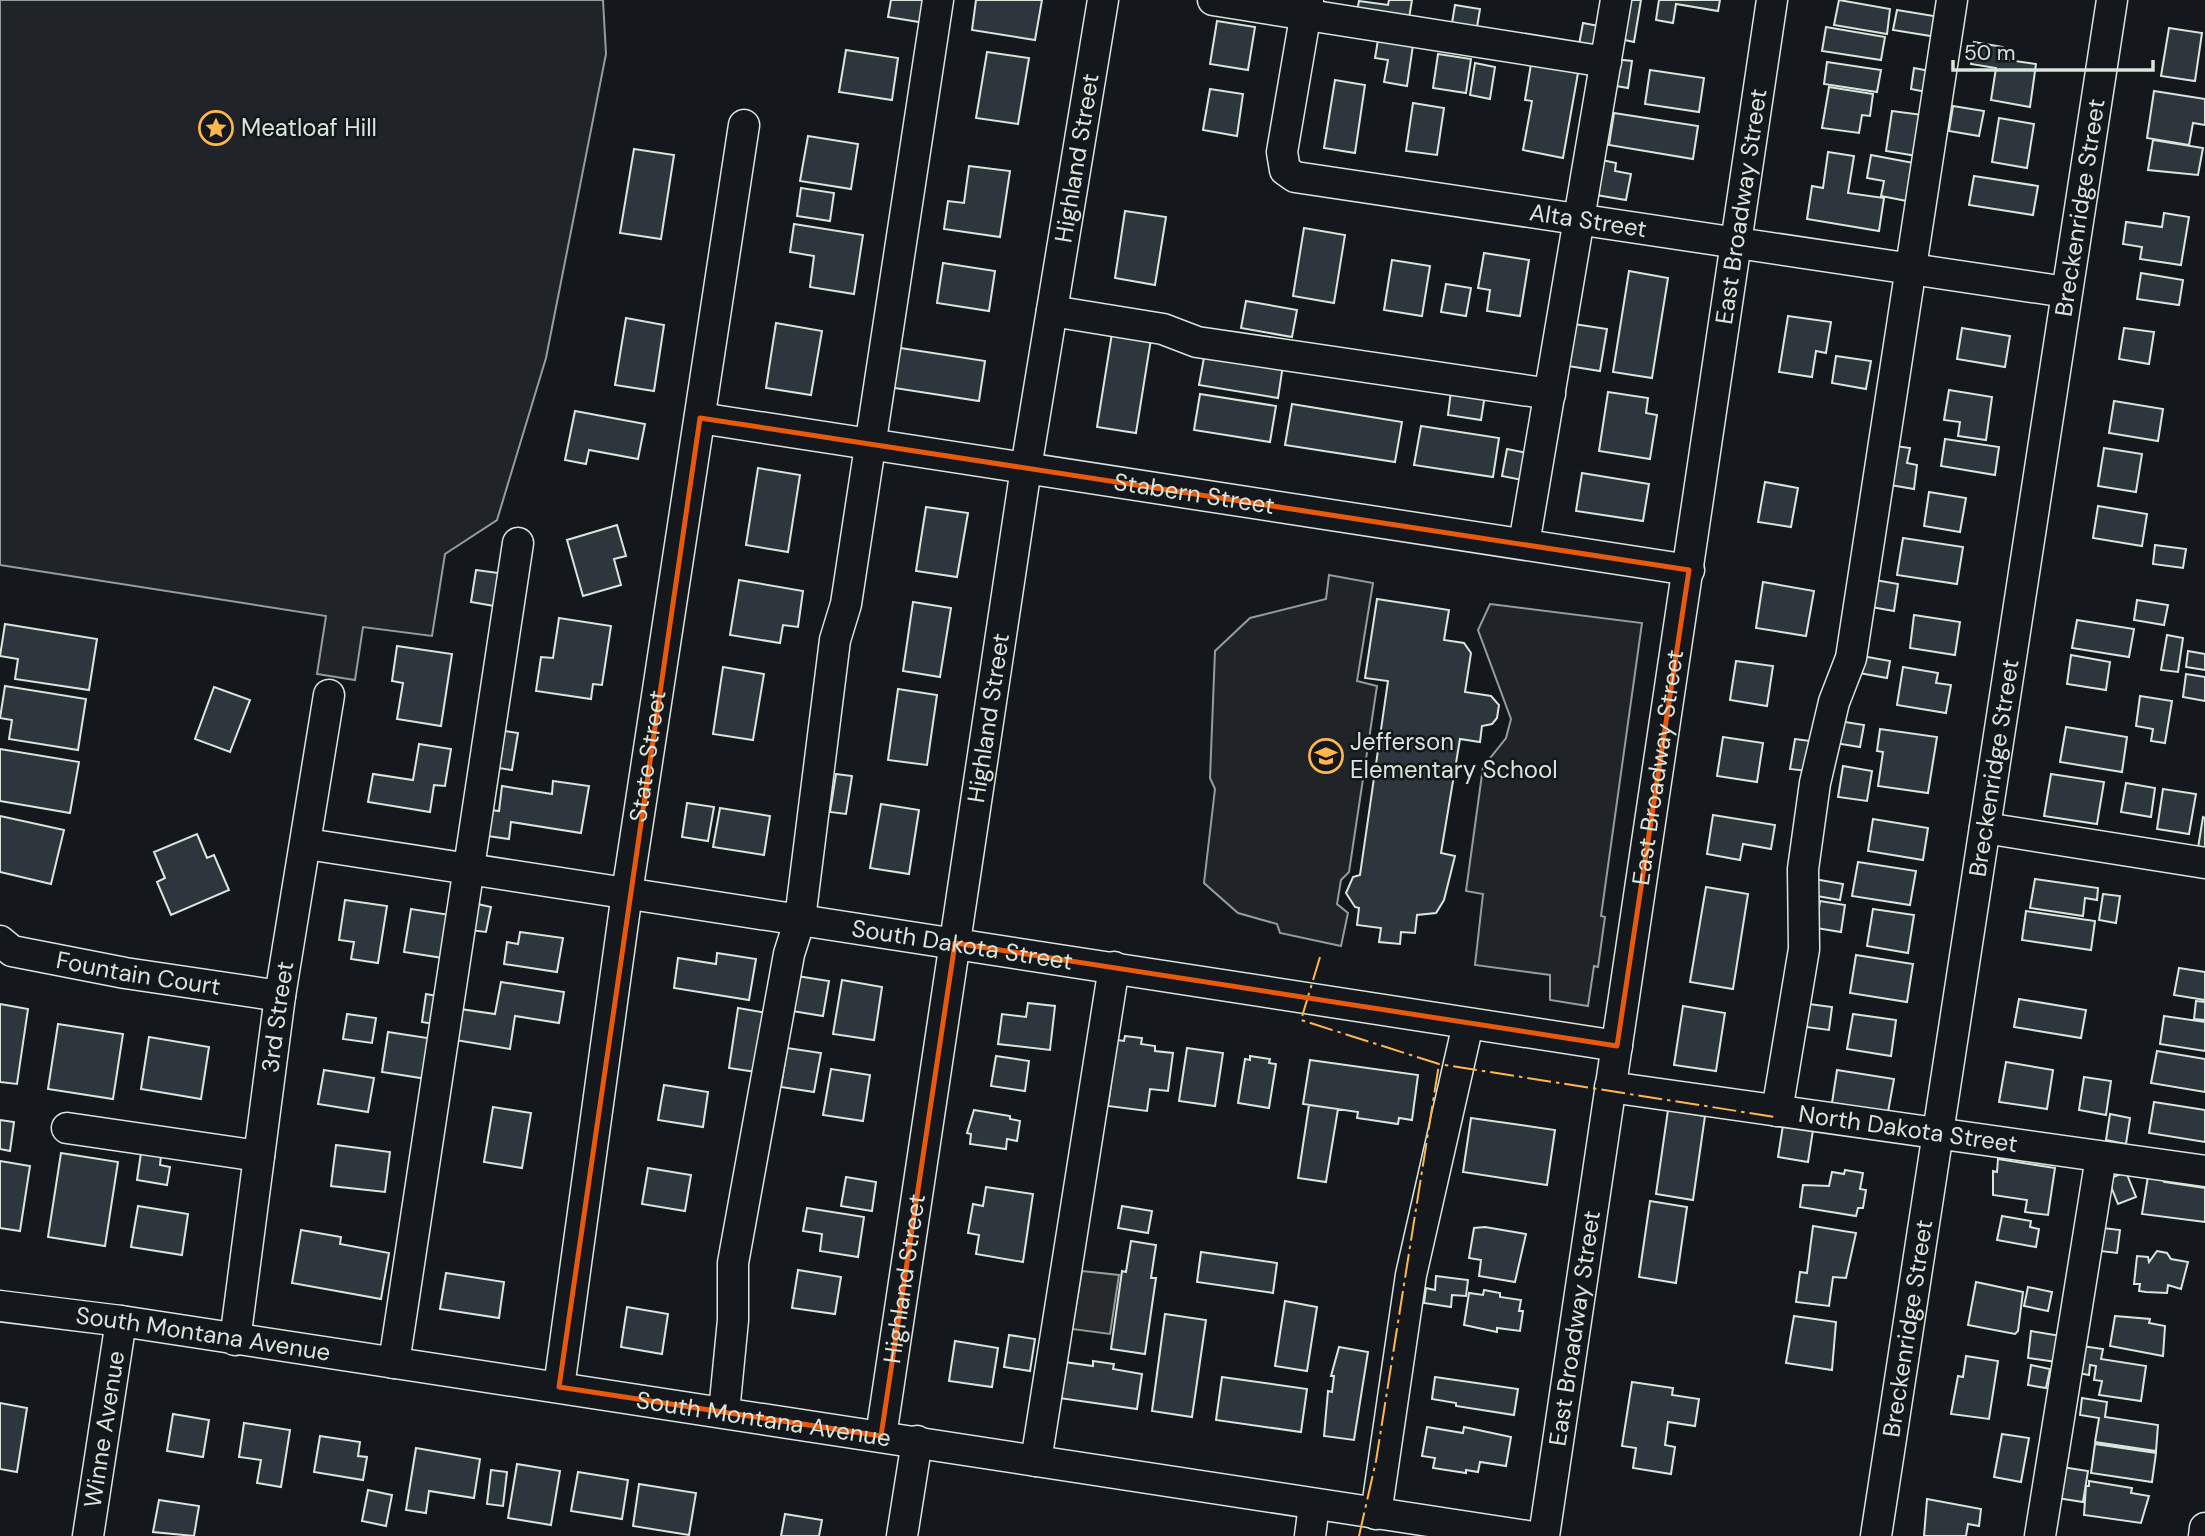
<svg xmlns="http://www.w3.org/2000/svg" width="2205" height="1536" font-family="'DM Sans',sans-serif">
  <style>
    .green { fill: #202428; stroke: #939e99; stroke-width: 2 }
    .parking { fill: #24282b; stroke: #939e99; stroke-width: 2 }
    .building { fill: #2c363c; stroke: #d8e6dc; stroke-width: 2 }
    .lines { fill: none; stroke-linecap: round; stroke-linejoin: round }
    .minor-casing { stroke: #d8e6dc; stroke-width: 33 }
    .minor { stroke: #14181c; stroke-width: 30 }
    .power { stroke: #ffb74d; stroke-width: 2; stroke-dasharray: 24 5 3.5 5; stroke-linecap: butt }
    .marked { fill: none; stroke: #e8590c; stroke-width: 5; stroke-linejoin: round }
    .labels { text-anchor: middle; stroke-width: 5; stroke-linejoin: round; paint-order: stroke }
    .poi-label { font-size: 24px; fill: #d8e6dc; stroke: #14181c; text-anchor: start }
    .street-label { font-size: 24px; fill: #d8e6dc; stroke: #14181c }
  </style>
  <rect width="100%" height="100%" fill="#14181c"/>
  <path class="green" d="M0,0H603L606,54L546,358L497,520L445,554L432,636L363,627L355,680L317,674L326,616L0,565Z
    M1329,575L1373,583L1357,681L1377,686L1349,872L1341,880L1337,904L1348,913L1341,946L1280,933L1277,924L1238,913L1204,883L1215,789L1210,778L1215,651L1250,618L1326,599Z
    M1490,604L1642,623L1601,916L1605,917L1598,967L1594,966L1588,1006L1550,1000V975L1475,965L1483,894L1466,891L1483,767L1506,738L1511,719L1478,630Z"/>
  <path class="parking" d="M1082,1271L1119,1275L1110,1334L1072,1329Z"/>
  <path class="building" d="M891,0H928L925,23L888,17Z
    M976,0H1042L1035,40L972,30Z
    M1389,0H1412L1408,24L1356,16L1359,1L1388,5Z
    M1626,0H1641L1634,42L1620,39Z
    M1659,0H1720L1718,11L1676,4L1673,23L1656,20Z
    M1839,0L1890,9L1887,34L1834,25Z
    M1455,5L1480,9L1476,33L1451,29Z
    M1897,10L1940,17L1937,37L1893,30Z
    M1217,21L1255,27L1248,70L1210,64Z
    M1583,23L1604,27L1600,54L1578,50Z
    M1826,27L1885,37L1881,60L1822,51Z
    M2169,28L2202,33L2195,81L2161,76Z
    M1378,40L1413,45L1407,86L1384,82L1388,60L1375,58Z
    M1974,42L2003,47L2001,59L2036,64L2030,107L1991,100L1996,68L1971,64Z
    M846,50L898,58L892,100L839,92Z
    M987,52L1029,58L1018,124L976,118Z
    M1438,54L1471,59L1466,93L1433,88Z
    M1614,59L1632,61L1628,88L1610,85Z
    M1827,62L1881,70L1877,92L1824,84Z
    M1475,63L1495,67L1490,99L1470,95Z
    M1531,64L1578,73L1563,158L1523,150L1532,101L1525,100Z
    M1914,68L1935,72L1931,93L1911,89Z
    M1650,70L1704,78L1699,112L1645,104Z
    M1335,80L1365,85L1355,153L1324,148Z
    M1829,87L1873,94L1870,116L1862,115L1859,133L1822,128Z
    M1210,89L1243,94L1237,136L1203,130Z
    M2154,91L2205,99V125L2193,123L2189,145L2147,138Z
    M1413,103L1444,108L1437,155L1406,151Z
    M1953,106L1984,111L1979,136L1949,131Z
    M1892,111L1923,115L1917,156L1886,151Z
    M1614,113L1698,126L1693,159L1609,145Z
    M1999,118L2034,124L2027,168L1992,162Z
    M808,136L858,144L851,189L800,181Z
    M2153,140L2203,148L2198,175L2148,170Z
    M634,149L674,155L661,239L620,233Z
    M1828,152L1854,156L1848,193L1884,198L1879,231L1807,219L1812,186L1823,188Z
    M1871,155L1919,164L1912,202L1881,196L1884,181L1867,178Z
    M1602,160L1616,163L1615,171L1631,174L1626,200L1596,195Z
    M969,166L1010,171L1000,237L944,229L948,201L964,203Z
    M1974,176L2038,186L2033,215L1969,205Z
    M801,188L834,193L830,221L797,216Z
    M1125,211L1166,217L1155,285L1115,278Z
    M2164,213L2189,217L2181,265L2140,259L2142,247L2123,244L2126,222L2162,227Z
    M794,224L863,235L854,294L810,287L814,256L790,252Z
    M1304,228L1345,235L1334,303L1293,296Z
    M1484,253L1529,260L1520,316L1487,311L1490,290L1478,288Z
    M1392,260L1430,266L1422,316L1384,310Z
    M943,263L995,271L989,311L937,303Z
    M1629,271L1668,278L1652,378L1613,372Z
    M2141,273L2183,280L2179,305L2137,299Z
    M1446,284L1471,288L1466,316L1441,312Z
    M1246,301L1297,310L1292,337L1241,328Z
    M1788,316L1831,322L1826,353L1816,351L1812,377L1779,372Z
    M626,318L664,325L654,391L615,385Z
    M776,323L822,331L811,395L766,388Z
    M1574,324L1607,329L1600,371L1568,366Z
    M1962,328L2010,336L2005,367L1957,359Z
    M2124,328L2154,332L2149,364L2119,359Z
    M1112,333L1151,339L1136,433L1097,427Z
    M894,347L985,361L979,401L888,387Z
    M1205,352L1283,365L1278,398L1199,385Z
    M1836,356L1871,361L1866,389L1832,383Z
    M1452,383L1486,388L1481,420L1448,415Z
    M1949,390L1992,397L1986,440L1958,436L1960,422L1944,420Z
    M1608,392L1648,398L1646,413L1657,415L1650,459L1599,451Z
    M1200,394L1276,406L1270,442L1194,430Z
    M2114,401L2163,409L2158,441L2109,433Z
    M1292,404L1402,422L1395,462L1285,445Z
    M575,411L645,424L638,459L589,450L586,464L565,460Z
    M1421,426L1499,438L1493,477L1414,465Z
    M1945,439L1999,447L1995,475L1941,466Z
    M1895,446L1910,448L1907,463L1917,465L1914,489L1890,485Z
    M2104,448L2142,454L2136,492L2098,486Z
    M1507,449L1532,454L1527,481L1502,476Z
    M758,468L800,475L788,552L746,545Z
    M1582,473L1649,484L1643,521L1576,511Z
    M1765,482L1798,488L1791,527L1758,522Z
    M1929,492L1966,498L1960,532L1924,526Z
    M2098,506L2147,514L2142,546L2093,538Z
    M926,507L968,513L957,577L916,571Z
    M617,525L626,556L614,559L621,585L583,596L567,540Z
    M1903,538L1963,547L1957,584L1897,575Z
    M2155,545L2186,549L2183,568L2153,564Z
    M476,570L506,574L500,607L471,602Z
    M739,580L803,591L798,627L783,625L780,643L730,635Z
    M1875,580L1898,584L1894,611L1871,607Z
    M1763,582L1814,591L1806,636L1756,628Z
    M1377,599L1449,610L1444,640L1464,643L1471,653L1465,692L1491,696L1499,705L1497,718L1492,724L1482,726L1480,742L1460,739L1441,853L1455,856L1444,900L1436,913L1417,915L1415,933L1401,932L1400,944L1379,942L1381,928L1357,925L1359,908L1355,907L1346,893L1353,877L1360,875L1388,681L1365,678Z
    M2137,600L2168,605L2164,625L2134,620Z
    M913,602L951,608L940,677L903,671Z
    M1914,615L1960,622L1955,655L1910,648Z
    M559,618L611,626L602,685L593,684L591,699L536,691L541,657L553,658Z
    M2077,620L2134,629L2129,657L2072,648Z
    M5,624L97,639L89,690L15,679L18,659L0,656Z
    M2167,635L2183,638L2178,672L2161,670Z
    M397,646L452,654L441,726L397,719L403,683L392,681Z
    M2188,651L2205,654V670L2186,667Z
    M2071,655L2110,662L2106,690L2067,684Z
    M1862,656L1890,661L1887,678L1859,673Z
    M1736,661L1773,666L1767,706L1730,700Z
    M723,667L764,674L753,740L713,734Z
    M1903,667L1938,673L1936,683L1951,685L1946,713L1897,705Z
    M2186,674L2205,677V701L2183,697Z
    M5,686L86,699L78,750L9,739L12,720L0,718Z
    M214,687L250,700L230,752L195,739Z
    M898,689L937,695L927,765L888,760Z
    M2140,696L2172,701L2165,743L2151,741L2153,729L2136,726Z
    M1839,721L1864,725L1860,747L1835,743Z
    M2066,727L2127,737L2122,772L2060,762Z
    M1880,729L1937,737L1928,793L1878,786L1883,752L1877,751Z
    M497,730L518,733L512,770L492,767Z
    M1723,737L1763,743L1757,782L1717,776Z
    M1795,739L1818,742L1815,772L1790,769Z
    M419,744L451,749L445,786L434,785L430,812L368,802L373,774L413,780Z
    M0,749L79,762L70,813L0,801Z
    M1843,766L1872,771L1867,801L1838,797Z
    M836,774L852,776L846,814L830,812Z
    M2051,774L2104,782L2097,824L2044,816Z
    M553,781L589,786L581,833L511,822L509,839L480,835L484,809L499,811L502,786L552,794Z
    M2126,783L2155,788L2151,817L2121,812Z
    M2163,789L2196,794L2189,834L2157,829Z
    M687,803L714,807L708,841L682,837Z
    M881,804L919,810L909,874L870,868Z
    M720,808L770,816L764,855L713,847Z
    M1713,815L1775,825L1771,849L1743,844L1740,860L1707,854Z
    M0,816L64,830L51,884L0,872Z
    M2203,817L2205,818V849L2198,848Z
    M1873,819L1928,828L1923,860L1868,851Z
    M197,834L207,858L214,855L229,890L171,915L157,882L165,878L154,852Z
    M1858,862L1916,871L1910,905L1852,896Z
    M1814,879L1843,884L1840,900L1811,895Z
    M2035,879L2098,888L2097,900L2085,898L2083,916L2030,908Z
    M1706,887L1748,894L1733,989L1690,982Z
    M2103,894L2120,896L2116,923L2099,920Z
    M345,900L387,906L378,963L351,959L354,942L339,940Z
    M1820,901L1845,905L1841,932L1816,928Z
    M473,903L491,907L486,932L469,930Z
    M411,909L450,915L443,958L404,952Z
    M1873,909L1914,915L1908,953L1867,946Z
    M2026,911L2095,921L2091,950L2022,940Z
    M520,932L563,938L557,972L504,964L507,942L518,944Z
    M717,953L756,959L749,1000L674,988L678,958L716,964Z
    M1856,955L1913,964L1907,1002L1850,993Z
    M2179,968L2205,972V1000L2174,995Z
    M797,976L829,981L823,1016L792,1011Z
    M842,980L882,987L874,1040L833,1034Z
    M501,982L564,992L559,1023L515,1016L510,1049L449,1039L453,1008L495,1014Z
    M426,994L443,997L439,1025L422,1022Z
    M2019,999L2086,1010L2081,1038L2014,1027Z
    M2196,1001L2205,1002V1020L2194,1019Z
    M1028,1003L1055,1006L1050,1050L998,1044L1002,1014L1026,1017Z
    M0,1004L28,1009L17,1084L0,1082Z
    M1809,1004L1832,1007L1829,1030L1806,1027Z
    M1683,1006L1725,1013L1716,1071L1674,1065Z
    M738,1008L772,1014L763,1073L729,1068Z
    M347,1014L376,1018L372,1043L343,1039Z
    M1853,1014L1896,1020L1891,1056L1847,1049Z
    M2164,1016L2205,1022V1051L2160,1044Z
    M58,1024L123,1034L113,1099L48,1089Z
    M388,1032L434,1039L427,1079L382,1072Z
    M1125,1036L1142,1038L1141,1044L1155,1046V1051L1173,1053L1168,1091L1150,1089L1147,1111L1108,1106L1117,1040L1124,1041Z
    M149,1037L209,1047L201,1099L141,1089Z
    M787,1048L821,1053L814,1092L781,1087Z
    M1187,1048L1223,1053L1215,1106L1179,1101Z
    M2157,1051L2205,1059V1092L2151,1083Z
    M996,1056L1029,1061L1025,1091L991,1086Z
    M1250,1056L1270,1059L1269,1063L1276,1064L1269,1108L1238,1103L1245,1059L1250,1060Z
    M1310,1060L1418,1075L1412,1120L1399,1118L1398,1124L1357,1118L1358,1112L1303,1104Z
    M2006,1062L2053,1070L2047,1109L1999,1102Z
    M831,1069L870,1075L863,1121L823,1115Z
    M324,1070L374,1078L368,1112L318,1104Z
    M1837,1070L1894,1079L1888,1112L1832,1103Z
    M2084,1077L2111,1081L2106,1115L2079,1110Z
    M664,1085L708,1092L703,1127L658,1120Z
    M2154,1102L2205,1110V1142L2149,1133Z
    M1309,1105L1338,1109L1326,1182L1298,1178Z
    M493,1107L531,1113L522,1168L484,1162Z
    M974,1110L1010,1116V1119L1020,1121L1017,1141L1007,1139L1006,1149L970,1144L971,1134L967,1133Z
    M1668,1110L1705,1116L1693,1200L1656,1194Z
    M2110,1114L2130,1118L2126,1144L2106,1140Z
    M1471,1118L1555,1130L1547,1185L1463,1172Z
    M0,1120L14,1122L10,1151L0,1149Z
    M1783,1125L1813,1130L1808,1162L1778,1157Z
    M336,1145L390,1152L385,1192L331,1186Z
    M61,1153L118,1162L105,1246L48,1237Z
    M141,1153L161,1156L160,1165L170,1167L167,1185L137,1180Z
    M1998,1159L2055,1168L2048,1215L2025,1212L2027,1200L1993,1195V1171L1997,1172Z
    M0,1161L30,1166L20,1231L0,1228Z
    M648,1168L691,1175L685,1211L642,1204Z
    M1845,1170L1863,1173L1860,1189L1866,1190L1863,1208H1858L1856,1216L1800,1207L1803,1185L1829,1186L1832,1172L1844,1174Z
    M2126,1172L2136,1197L2118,1204L2108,1179Z
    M2148,1176L2164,1178V1182L2205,1188V1222L2142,1214Z
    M846,1177L876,1182L872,1211L841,1206Z
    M986,1187L1033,1194L1023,1262L976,1254L979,1235L968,1233L973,1204L983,1206Z
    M1650,1201L1687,1207L1676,1283L1639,1277Z
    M138,1206L188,1214L182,1255L131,1247Z
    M1122,1206L1152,1211L1148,1233L1118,1228Z
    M807,1208L864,1217L858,1257L820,1251L822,1234L803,1231Z
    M2002,1216L2031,1221L2030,1227L2039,1229L2036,1247L1997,1240Z
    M1813,1226L1856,1233L1846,1278L1833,1277L1829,1306L1796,1302L1800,1272L1807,1273Z
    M1485,1227L1526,1234L1515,1282L1479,1276L1481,1260L1469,1258L1474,1228Z
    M2103,1228L2120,1230L2117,1253L2100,1251Z
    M301,1230L341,1237L340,1244L389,1253L381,1299L292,1283Z
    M1131,1241L1156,1245L1151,1278H1156L1145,1354L1111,1349L1122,1271L1126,1272Z
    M2157,1251L2167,1253L2171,1259L2188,1262L2181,1289L2168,1285L2167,1293L2146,1292L2139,1291L2140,1284H2134L2137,1256L2148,1257L2149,1262Z
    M1201,1252L1277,1263L1273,1293L1197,1282Z
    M798,1270L841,1277L835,1314L792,1308Z
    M446,1273L504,1282L499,1318L440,1309Z
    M1436,1276L1468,1280L1466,1296L1452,1295L1451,1307L1424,1303L1426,1288L1435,1290Z
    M1976,1282L2023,1292L2018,1331L2015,1334L1968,1325Z
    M2028,1287L2052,1292L2048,1311L2024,1306Z
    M1484,1290L1500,1293V1297L1521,1300L1519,1311H1523L1520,1331L1497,1328V1332L1464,1325L1469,1293L1483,1295Z
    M1285,1301L1317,1307L1307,1371L1275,1366Z
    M627,1307L668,1314L662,1354L621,1347Z
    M1165,1314L1206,1320L1192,1417L1152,1411Z
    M1794,1316L1836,1322L1832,1370L1786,1363Z
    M2115,1316L2150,1319L2149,1323L2165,1326L2163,1356L2110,1346Z
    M2031,1331L2061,1336L2057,1362L2028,1358Z
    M1009,1335L1035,1339L1030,1371L1004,1367Z
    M955,1341L998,1348L992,1387L949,1381Z
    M2082,1346L2103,1349L2101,1359L2146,1366L2141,1401L2099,1395L2102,1381L2094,1380L2096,1366L2090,1365L2089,1375L2078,1373Z
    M1339,1347L1368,1352L1354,1440L1324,1436L1328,1391L1332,1392L1334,1376H1331Z
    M1966,1356L1998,1361L1989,1419L1951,1414L1958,1376L1963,1377Z
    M1093,1361L1114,1364L1113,1369L1142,1374L1137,1409L1059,1398L1064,1362L1093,1366Z
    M2031,1365L2050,1369L2046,1388L2028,1385Z
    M1222,1377L1307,1389L1301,1432L1216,1420Z
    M1435,1377L1518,1389L1514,1415L1456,1406V1403L1432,1399Z
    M1632,1382L1673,1388L1672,1395L1699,1399L1695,1426L1668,1422L1665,1445L1675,1447L1671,1474L1633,1468L1636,1448L1622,1446Z
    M2082,1398L2107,1402L2105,1417L2158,1425L2156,1451L2095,1442L2099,1418L2080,1415Z
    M0,1403L27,1408L17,1472L0,1469Z
    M173,1414L209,1420L203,1457L167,1451Z
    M244,1423L290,1430L281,1487L257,1483L261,1460L239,1457Z
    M1427,1427L1463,1433L1464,1427L1511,1437L1506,1466L1480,1462L1478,1472L1466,1470V1473L1433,1468L1435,1458L1422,1456Z
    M2002,1434L2029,1438L2021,1482L1994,1477Z
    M320,1436L360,1442L358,1456L367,1457L363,1480L314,1472Z
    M2095,1444L2156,1453L2152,1482L2091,1473Z
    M416,1448L480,1459L474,1498L429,1491L426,1513L406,1510Z
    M517,1464L560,1471L551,1525L508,1518Z
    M2062,1467L2088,1471L2083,1502L2057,1498Z
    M491,1470L507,1472L503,1506L487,1504Z
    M578,1472L628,1480L622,1519L571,1511Z
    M2089,1481L2132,1488L2131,1493L2149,1496L2141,1523L2084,1515L2086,1486H2089Z
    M639,1484L696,1493L689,1535L633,1526Z
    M368,1490L392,1495L386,1526L362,1521Z
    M1927,1499L1981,1509L1979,1526L1968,1524L1966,1536H1924Z
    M159,1500L199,1506L194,1536L153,1532Z
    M785,1514L822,1520L819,1536H781Z"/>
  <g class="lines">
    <g class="minor-casing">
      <g id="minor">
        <path d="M1213,0L1606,62"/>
        <path id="s1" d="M1308,0L1282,152L1285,170L1295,177L2066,292"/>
        <path d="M1052,311L1163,329L1197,342L1550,394"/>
        <path id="s2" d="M700,418L1689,570"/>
        <path d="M1524,544L1616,0"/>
        <path d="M1985,828L2205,863"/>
        <path id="s3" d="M307,844L1617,1046"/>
        <path id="s4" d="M0,941L12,951L125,973L280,996"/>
        <path id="s5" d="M1610,1087L2205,1171"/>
        <path d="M1777,1111L1804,949L1803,869L1815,783L1834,702L1851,658L1952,0"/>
        <path d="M67,1128L259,1156"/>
        <path id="s6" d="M0,1306L121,1321L1527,1536"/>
        <path id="s7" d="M235,1340L280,996L329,695"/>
        <path d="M394,1363L518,543"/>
        <path id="s8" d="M559,1387L627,893L744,125"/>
        <path d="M724,1412L733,1320V1263L789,954L800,919L835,640L846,604L938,0"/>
        <path id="s9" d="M881,1436L1026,468L1103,0"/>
        <path d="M1036,1461L1114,967"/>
        <path d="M1376,1514L1411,1275L1468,1024"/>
        <path id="s10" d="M88,1536L121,1321"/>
        <path d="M902,1536L917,1441"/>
        <path d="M1310,1536L1314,1505"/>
        <path id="s11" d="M1544,1536L1772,0"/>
        <path id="s12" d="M1876,1536L2112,0"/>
        <path d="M2040,1536L2101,1157"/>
        <path d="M2204,1536L2205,1528"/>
      </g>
    </g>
    <use href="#minor" class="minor"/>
    <path class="power" d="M1320,957L1301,1020L1439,1064L1775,1117
      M1359,1536L1376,1461L1439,1064"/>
  </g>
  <path class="marked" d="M700,418L1689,570L1617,1046L955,943L881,1436L559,1387Z"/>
  <defs>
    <g id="sight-ring" transform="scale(1.75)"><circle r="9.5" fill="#14181c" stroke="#ffb74d" stroke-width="1.5"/><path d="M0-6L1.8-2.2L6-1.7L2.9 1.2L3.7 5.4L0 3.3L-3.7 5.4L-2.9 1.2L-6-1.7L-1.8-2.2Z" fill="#ffb74d"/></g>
    <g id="school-ring" transform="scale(1.75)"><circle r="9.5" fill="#14181c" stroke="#ffb74d" stroke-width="1.5"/><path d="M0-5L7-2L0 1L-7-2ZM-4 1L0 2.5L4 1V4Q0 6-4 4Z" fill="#ffb74d"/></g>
  </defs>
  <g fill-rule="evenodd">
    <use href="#sight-ring" x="216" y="128"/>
    <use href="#school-ring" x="1326" y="756"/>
  </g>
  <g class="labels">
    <g class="poi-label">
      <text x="241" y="136">Meatloaf Hill</text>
      <text x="1350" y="750">Jefferson<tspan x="1350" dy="28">Elementary School</tspan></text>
    </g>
    <g class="street-label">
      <text dy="8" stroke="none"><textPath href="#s9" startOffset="1293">Highland Street</textPath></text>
      <text dy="8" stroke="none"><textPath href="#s11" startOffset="1344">East Broadway Street</textPath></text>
      <text dy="8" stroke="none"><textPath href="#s12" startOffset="1344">Breckenridge Street</textPath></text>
      <text dy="8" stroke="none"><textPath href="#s1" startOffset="481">Alta Street</textPath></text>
      <text dy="8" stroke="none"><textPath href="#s2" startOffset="500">Stabern Street</textPath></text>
      <text dy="8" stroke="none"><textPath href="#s9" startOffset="726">Highland Street</textPath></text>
      <text dy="8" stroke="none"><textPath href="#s8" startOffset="637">State Street</textPath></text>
      <text dy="8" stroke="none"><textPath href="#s11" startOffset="777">East Broadway Street</textPath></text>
      <text dy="8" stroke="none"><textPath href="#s12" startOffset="777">Breckenridge Street</textPath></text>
      <text dy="8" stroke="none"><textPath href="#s3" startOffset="663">South Dakota Street</textPath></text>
      <text dy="8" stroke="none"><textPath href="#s4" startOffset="144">Fountain Court</textPath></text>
      <text dy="8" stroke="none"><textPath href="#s7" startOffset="326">3rd Street</textPath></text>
      <text dy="8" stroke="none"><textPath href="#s5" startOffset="301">North Dakota Street</textPath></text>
      <text dy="8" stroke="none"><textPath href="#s9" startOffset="159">Highland Street</textPath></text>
      <text dy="8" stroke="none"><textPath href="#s11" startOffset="210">East Broadway Street</textPath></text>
      <text dy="8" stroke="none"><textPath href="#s12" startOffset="210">Breckenridge Street</textPath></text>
      <text dy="8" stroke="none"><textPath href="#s6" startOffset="205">South Montana Avenue</textPath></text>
      <text dy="8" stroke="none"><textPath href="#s6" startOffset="772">South Montana Avenue</textPath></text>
      <text dy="8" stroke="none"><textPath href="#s10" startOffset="108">Winne Avenue</textPath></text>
    </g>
  </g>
  <path d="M1953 60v10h200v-10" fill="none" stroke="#d8e6dc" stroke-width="3.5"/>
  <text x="1964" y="60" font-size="21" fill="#d8e6dc" stroke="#14181c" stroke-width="5" paint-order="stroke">50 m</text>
</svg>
